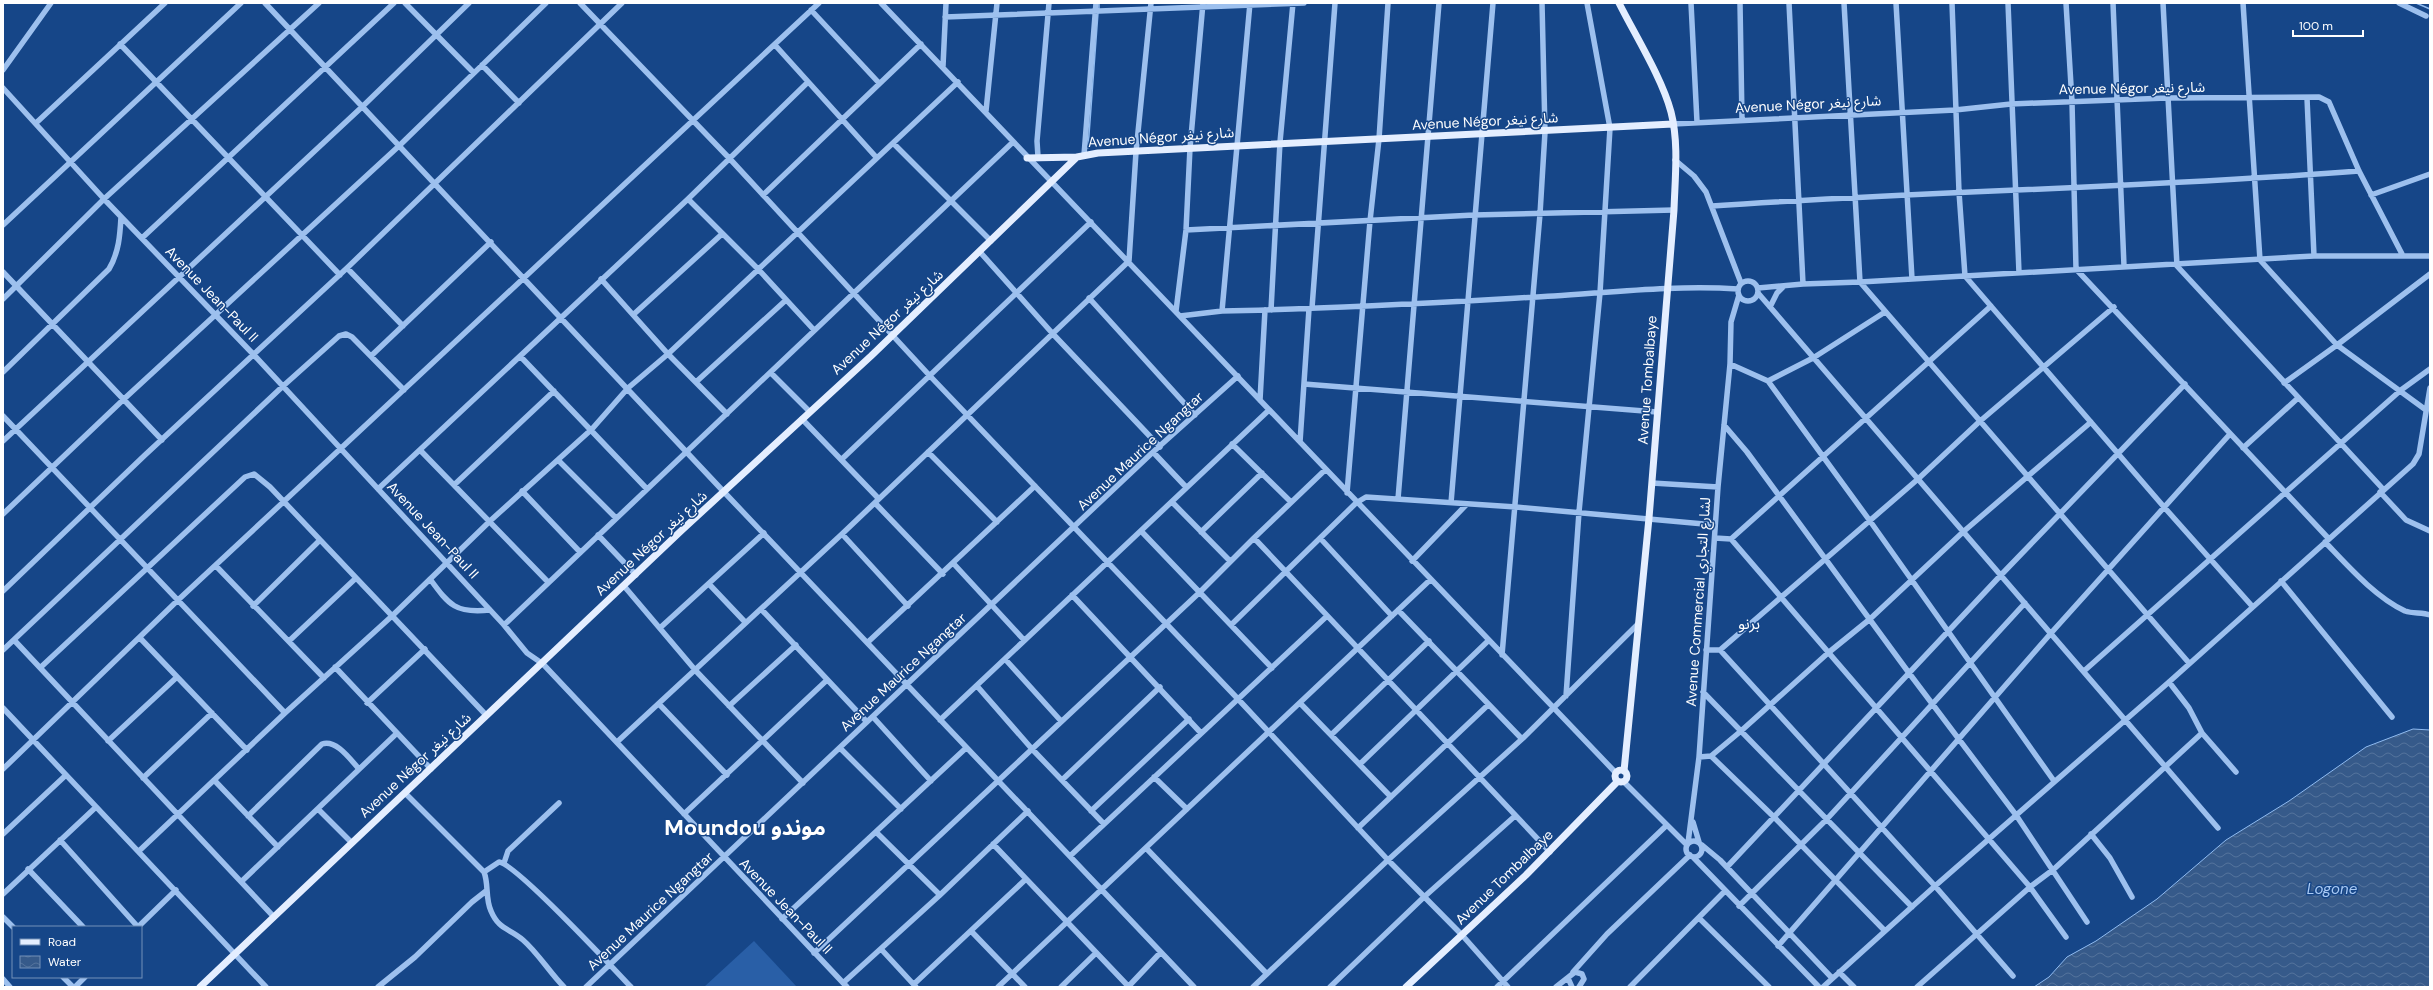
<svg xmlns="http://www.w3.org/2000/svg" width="2433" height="990" font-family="'DM Sans','Noto Sans Arabic',sans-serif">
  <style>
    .pitch { fill: #295fa7 }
    .water { fill: url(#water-waves); stroke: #8fbbf1 }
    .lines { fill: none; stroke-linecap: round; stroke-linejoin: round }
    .stream { stroke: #8fbbf1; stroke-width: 1.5 }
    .minor { stroke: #9dc0ee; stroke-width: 5.5 }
    .major { stroke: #e4eeff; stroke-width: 7 }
    .labels { text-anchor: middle; stroke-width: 3; stroke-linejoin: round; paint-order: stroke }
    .street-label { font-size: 14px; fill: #fff; stroke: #164688 }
    .water-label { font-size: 15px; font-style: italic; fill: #a9caf5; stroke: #164688 }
    .quarter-label { font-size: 16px; fill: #fff; stroke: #164688 }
    .town-label { font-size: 22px; font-weight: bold; fill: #fff; stroke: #164688 }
  </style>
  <defs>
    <pattern id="water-waves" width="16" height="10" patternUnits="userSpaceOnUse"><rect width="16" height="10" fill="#365a8a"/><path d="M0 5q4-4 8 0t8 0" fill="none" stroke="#54739c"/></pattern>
  </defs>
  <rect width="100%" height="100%" fill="#164688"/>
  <path class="pitch" d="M754,941L797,987H704Z"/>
  <path class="water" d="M2413,729L2430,730V987H2034L2049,977L2067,957L2096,941L2157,899L2226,840L2289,801L2366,747Z"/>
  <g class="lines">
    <path class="stream" d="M2416,3L2430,9
      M1099,9V3
      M1088,148L1098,13"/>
    <path class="minor" d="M265,3L724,492L1194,987
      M405,3L474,73
      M580,3L730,159L930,376L1238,699L1388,860L1462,935L1508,987
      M881,3L1615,772
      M1691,3L1697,122
      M1740,3L1742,120
      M1789,3L1803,284
      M1844,3L1860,282L2189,663
      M1896,3L1912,279
      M1952,3L1959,192L1965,276L2164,507L2252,606
      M2008,3L2019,273
      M2066,3L2072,102L2076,269L2329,539
      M2113,3L2124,266
      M2163,3L2177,266L2383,489
      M2243,3L2260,260L2337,345L2426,410
      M2399,3L2426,16
      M811,10L879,83
      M945,17L1304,3
      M120,44L340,275
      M775,45L876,157
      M482,65L519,103
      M943,66L946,3
      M3,70L51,3
      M3,88L104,199L254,355L504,625L527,653L543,664L847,987
      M2307,98L2314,256
      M986,111L997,3
      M36,123L165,3
      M1673,124L1955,110L2011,104L2167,98L2319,97L2329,102L2359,171L2402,254
      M893,143L991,241
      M1084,155L1096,3
      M1038,157L1037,141L1049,3
      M1675,160L1694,176L1706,192L1741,283
      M763,195L921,44
      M2371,195L2430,174
      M688,199L758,269L814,330
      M1712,206C1927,191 2144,188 2359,171
      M3,225L241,3
      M1186,230L1474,215L1674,210
      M142,238L394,3
      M980,252L1053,334L1160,447
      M347,268L403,326
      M3,272L162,440
      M601,279L668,354L727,414
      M1738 291a10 10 0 1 1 20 0a10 10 0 1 1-20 0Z
      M1758,288L1803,284L1860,282L2314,256H2430
      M1758,293L2218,828
      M1089,298L1195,415
      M3,299L104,199L319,3
      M1770,307L1777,293L1784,286
      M1312,308L1335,3
      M1271,310L1280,142L1293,3
      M1176,311L1186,230L1190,148L1203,3
      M1222,311L1250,3
      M634,314L722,234
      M1180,316L1222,311C1333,309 1444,302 1554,296C1616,292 1677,285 1738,289
      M371,356L491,242
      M520,356L647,489
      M1730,364L1768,381L1870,521L2054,781
      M3,372L109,269C119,252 120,235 121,217
      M771,373L810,412
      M1768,381L1813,358L1885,312
      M696,382L786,300
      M2284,383L2337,345L2430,274
      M1304,384L1657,412
      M1260,400L1265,310
      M3,416L285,713
      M802,419L878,498
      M1724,425L1747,452L1909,673L2016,815L2087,922
      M3,441L363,106L469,3
      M1300,442L1309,309
      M1232,444L1291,502
      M2243,448L2298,398
      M420,450L548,582
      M928,452L997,522
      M1153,452L1186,487
      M842,459L1091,222
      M558,460L616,518
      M1325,470L1254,538L1550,852
      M1652,483L1718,487
      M454,485L554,391
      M378,489L688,199L807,83
      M522,491L580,552
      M2380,492L2406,520L2430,531
      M1347,493L1370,221L1379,139L1388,3
      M1398,499L1439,3
      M1172,502L1230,561
      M875,503L943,574
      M1451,503L1493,3
      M3,514L124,399L400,145L546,3
      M1142,532L1272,668
      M1201,532L1262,473
      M842,534L908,606
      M598,535L636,575
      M1320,538L1392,616
      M1715,538L1731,539L2030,887L2066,937
      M1731,539L1991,306
      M2325,542C2348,566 2375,597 2405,611C2413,614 2422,612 2430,615
      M1412,561L1466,505
      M953,563L1024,640
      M216,566L324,678
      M430,579C449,605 456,614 490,610
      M2281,581L2392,717
      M709,584L745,622
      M624,586L696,671L803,783
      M3,591L145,455L347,268L622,3
      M1072,595L1201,733
      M253,606L320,540
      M761,609L867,722
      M1398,610L1522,739
      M504,625L1013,142
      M1231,625L1356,503L1366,497L1516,507L1715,525
      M661,627L764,533
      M140,638L247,750
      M14,640L274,917
      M289,641L356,578
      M868,642L1035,486
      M3,650L282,387L339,336L346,334L352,337L404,390
      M1706,650H1720L1918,479L1979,422L2114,307
      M1720,650L1935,886L2013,976
      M1502,655L1540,214L1545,132L1542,3
      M1005,659L1061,721
      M41,667L245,477L254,474L270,487L486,715
      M335,667L431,769
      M2084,671L2401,390L2430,369
      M2169,682L2189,708L2202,733L2236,772
      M977,686L1032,749L1104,824
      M1703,692L1912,907
      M1566,696L1579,512L1600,293L1610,128L1587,3
      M367,703L425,649
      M1300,703L1391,797
      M659,704L727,775
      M729,706L796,645
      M3,708L266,987
      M873,717L931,781
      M940,720L1269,410
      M1331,735L1429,641
      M108,741L177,677
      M617,742L842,534L1129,261L1136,152L1151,3
      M840,748L901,809
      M1711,756L1774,817L1885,931
      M1699,757L1711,756L1741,731L1828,653L1870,619L1963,532L2091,422
      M1360,764L1489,640
      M3,769L177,601L819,3
      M1154,777L1187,809
      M143,778L212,713
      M1062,780L1160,687
      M215,781L278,847
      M1624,782L1687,845
      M405,793L484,872C489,885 485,898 491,911C499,930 509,928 523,940C538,953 550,973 564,987
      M318,809L351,842
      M1091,811L1189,719
      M684,814L827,680
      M248,816L322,744C336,739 350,759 359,769
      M1693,822L1699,842
      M1358,828L1488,705
      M876,832L940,895
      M3,834L66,775
      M2091,834L2110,858L2132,897
      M60,840L138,927
      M1686 849a8 8 0 1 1 16 0a8 8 0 1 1-16 0Z
      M1688,843L1699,757L1718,487L1730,364L1731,322L1739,295
      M993,844L1129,987
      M1702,845L1720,860L1832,978
      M1146,848L1267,974
      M139,851L285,713L392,616L490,521L592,429L628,388L668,354L958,82
      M1070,856L1327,616
      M1693,857L1819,987
      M504,863L508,851L559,803
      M1727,867L2001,575L2185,384
      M28,869L83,927
      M484,872L499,862C516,864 613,968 631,987
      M242,881L396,734
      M3,894L96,807
      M1739,906L1827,819L2025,603
      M3,917L13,927
      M782,919L966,748
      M1700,919L1769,987
      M138,927L176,890
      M972,932L1025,987
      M1778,946L2052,632L2230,434
      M881,949L916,987
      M814,953L1200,592L1254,538
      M1573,972L1607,934L1690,855
      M1839,972L1854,987
      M63,977L73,987
      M1568,978L1572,987
      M3,979L10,987
      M843,983L940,895L1028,811
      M914,984L1026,879
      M75,987L85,977
      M378,987L415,957L472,902L486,891
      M586,987L1153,452L1238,376
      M998,987L1430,580
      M1061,987L1096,953
      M1128,987L1160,953
      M1253,987L1388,860L1522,739L1638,624
      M1330,987L1424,897L1515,816
      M1497,987L1667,825
      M1556,987L1575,972L1582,974L1584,979L1579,987
      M1630,987L1725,891
      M1823,987L1935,886L2169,682L2413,464L2419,454L2430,388
      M1917,987L2030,887L2054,869L2202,733"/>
    <path class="major" d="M1619,3C1635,35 1662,78 1671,112C1679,143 1675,178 1674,210L1649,518L1624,771
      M1027,158L1077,157
      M1615 776a6 6 0 1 1 12 0a6 6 0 1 1-12 0Z
      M200,987L682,530L871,356L1077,157L1098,153L1673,124
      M1406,987L1526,875L1617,782"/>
  </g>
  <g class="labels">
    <g class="street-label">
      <text transform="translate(2132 88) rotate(-1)" y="5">Avenue Négor شارع نيغر</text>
      <text transform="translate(1808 104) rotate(-3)" y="5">Avenue Négor شارع نيغر</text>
      <text transform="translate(1485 121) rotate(-3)" y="5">Avenue Négor شارع نيغر</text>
      <text transform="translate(1161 137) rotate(-4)" y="5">Avenue Négor شارع نيغر</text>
      <text transform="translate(212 294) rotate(46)" y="5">Avenue Jean-Paul II</text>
      <text transform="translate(887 322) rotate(-43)" y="5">Avenue Négor شارع نيغر</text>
      <text transform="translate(1647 380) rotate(-86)" y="5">Avenue Tombalbaye</text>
      <text transform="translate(1140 451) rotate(-43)" y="5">Avenue Maurice Ngangtar</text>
      <text transform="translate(433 530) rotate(47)" y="5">Avenue Jean-Paul II</text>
      <text transform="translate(651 543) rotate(-43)" y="5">Avenue Négor شارع نيغر</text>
      <text transform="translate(1698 602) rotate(-86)" y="5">Avenue Commercial لشارع التجاري</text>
      <text transform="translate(903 672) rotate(-43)" y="5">Avenue Maurice Ngangtar</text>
      <text transform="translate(415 765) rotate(-43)" y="5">Avenue Négor شارع نيغر</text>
      <text transform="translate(1504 877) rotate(-44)" y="5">Avenue Tombalbaye</text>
      <text transform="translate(786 906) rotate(46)" y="5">Avenue Jean-Paul II</text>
      <text transform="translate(650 911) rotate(-43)" y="5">Avenue Maurice Ngangtar</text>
    </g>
    <g class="water-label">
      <text x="2332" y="894">Logone</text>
    </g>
    <g class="quarter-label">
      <text x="1749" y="629">برنو</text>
    </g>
    <g class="town-label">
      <text x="745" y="835">Moundou موندو</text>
    </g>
  </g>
  <rect width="2433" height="990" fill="none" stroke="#ffffff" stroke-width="8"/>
  <rect x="12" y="926" width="130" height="52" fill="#164688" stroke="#7390b8"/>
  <rect x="20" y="939" width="20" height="6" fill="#e4eeff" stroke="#7390b8"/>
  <text x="48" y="946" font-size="12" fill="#ffffff">Road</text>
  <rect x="20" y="956" width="20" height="12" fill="url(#water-waves)" stroke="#7390b8"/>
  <text x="48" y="966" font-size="12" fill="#ffffff">Water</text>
  <path d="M2293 30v6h70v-6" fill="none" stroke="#ffffff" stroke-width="2"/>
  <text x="2299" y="30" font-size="12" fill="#ffffff" stroke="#164688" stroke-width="3" paint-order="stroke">100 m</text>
</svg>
